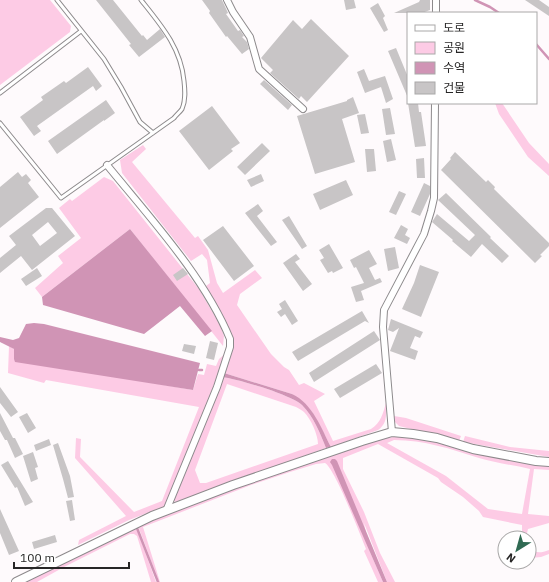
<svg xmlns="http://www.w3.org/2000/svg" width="549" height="582" font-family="'IBM Plex Sans','Noto Sans KR',sans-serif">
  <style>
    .green { fill: #fdcbe5; fill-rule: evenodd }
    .water { fill: #d094b5 }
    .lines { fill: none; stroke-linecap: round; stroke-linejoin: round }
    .stream { stroke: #d094b5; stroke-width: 2.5 }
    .building { fill: #c8c5c6; fill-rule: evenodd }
    .lane-casing { stroke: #8d8a8c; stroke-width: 5 }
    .street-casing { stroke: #8d8a8c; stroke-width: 8 }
    .secondary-casing { stroke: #8d8a8c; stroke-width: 10 }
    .lane { stroke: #fff; stroke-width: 3 }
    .street { stroke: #fff; stroke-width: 6 }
    .secondary { stroke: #fff; stroke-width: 8 }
  </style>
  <rect width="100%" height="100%" fill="#fefafc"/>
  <path class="green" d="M0,0H50L71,26L70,32L0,85Z
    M495,103H502L529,143L549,164V176L528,157L499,114Z
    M143,145L146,149L132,162L195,238L198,236L208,250L217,283L223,293L255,270L262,278L240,294L237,305L271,354L284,367L289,370L299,385L304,383L325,394L314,401L333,441L371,429C381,423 383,413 386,403C386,414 388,423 378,430L331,447L312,412L292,394L224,373C228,362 234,351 233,339L206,286L210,283L207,260L202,254L191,261L122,173L120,160Z
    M104,177L113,181L199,289L220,325L224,336L223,346L130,229L42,297L35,288L63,263L58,256L81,238L59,208L70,199L72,201Z
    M9,346L14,349V359L193,390L198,374L204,375L207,364L216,366L219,359L227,352L167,504L163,507L129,520L78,545L79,540L126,516L75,458L76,438L81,439L80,457L134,512L162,501L199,407L46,380L44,383L8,373Z
    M222,377C238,379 291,395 302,405C314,417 320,433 326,448L176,502L173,501ZM227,384L296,407C299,409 302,410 304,412C311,419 318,435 318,444L206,483H200L195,470Z
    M394,416L406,418L461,436L459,441L399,426L395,422Z
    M399,436C450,442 498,460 549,466V470L534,469L528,514L549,516V523L528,529L527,533C533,547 531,557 549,550V554L541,557L531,558L529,551V538H525L522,532V525L483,517L479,511L463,497L441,482L438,478L378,444L343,458V469L364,512L380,553L395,582H387L364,523L370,552L383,582H378L364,551L366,549C360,534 335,469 325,463L316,464L290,472L251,485L143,527L160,582H159L138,526C217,492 299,465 382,439ZM394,440C424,440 451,449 479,458C495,463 514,465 530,469L522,514L488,509L446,476L387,443Z
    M465,436L510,447L549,451V457L463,442Z
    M136,527L156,582H151L137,536L134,534H130L64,567L37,582H22Z"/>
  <path class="water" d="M130,229L212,331L205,336L180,306L144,334L43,305L42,297Z
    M34,323L44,324L200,363L193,390L15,362L14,359V349L0,342V337L13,340L19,338L26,324Z
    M224,373L292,394C313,404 321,428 331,447L326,448C320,433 314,417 302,405C291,395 238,379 222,377Z
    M332,459H335L337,461L387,582H383L332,465L330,462Z"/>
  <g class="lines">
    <path class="stream" d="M475,0L490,7L499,13
      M536,44L549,59
      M199,370H202
      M137,528L158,582"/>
  </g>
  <path class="building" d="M96,0H113L142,36L143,35L147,40L160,29L165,37L139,57L129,45L131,44Z
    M202,0H222L228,13L226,14L238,31L240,30L244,36L242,37L247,42L249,49L242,54L227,36L226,37L209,13L210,11Z
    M344,0H354L356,8L346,10Z
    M420,0H430V10L422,13H394L419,2Z
    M525,0H539L549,7V16Z
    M378,3L385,16L383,18L388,30L384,32L370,8Z
    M311,19L349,56L307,102L301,96L299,99L270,73L273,70L261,58L293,20L302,29Z
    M396,48L408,77V98L388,51Z
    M88,67L102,86L96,91L93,86L37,126L41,131L34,136L20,117L43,100L41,97L64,81L66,83Z
    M364,69L369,81L385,76L393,99L386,103L381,87L365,93L357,72Z
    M264,80L292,105L288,110L260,84Z
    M353,97L359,113L342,119L355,162L315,174L297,116L347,101V100Z
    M106,100L115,113L104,121V120L57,154L48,141Z
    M408,103H418L419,112H421L426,146L415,147Z
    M212,106L240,143L231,149L233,151L209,170L179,131Z
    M390,108L395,134L386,135L382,109Z
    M365,114L369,133L361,134L357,115Z
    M391,139L396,160L387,162L383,141Z
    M262,143L270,151L245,175L237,167Z
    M365,149H374L376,171L367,172Z
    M455,152L486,182L488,180L495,187L494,189L549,243V246L540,255L542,256L535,263L441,170L451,159L450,158Z
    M424,158L425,178H417L416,159Z
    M18,172L22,177L26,174L31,180L28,183L39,197L0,228V187Z
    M261,174L264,181L251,187L247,180Z
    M346,180L353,195L320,210L313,194Z
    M424,183L430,186V194L420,216L411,212Z
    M399,191L406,194L396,215L389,212Z
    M446,193L491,237L490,238L509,256L502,263L482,244L471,257L452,241L453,240L432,222L437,214L469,241L475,235L438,200Z
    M258,204L263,211L257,216L277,242L271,246L245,213Z
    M46,208H52L75,236L32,270L21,256L0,273V258L16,245L9,236ZM48,222L57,233L40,246L32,235Z
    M289,216L307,246L302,249L282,220Z
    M401,225L408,229L405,235L410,238L407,244L394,238Z
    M223,226L254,266L234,281L203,240Z
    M329,244L343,268L333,273L332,271L328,273L320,260L324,258L319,250Z
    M395,247L399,268L388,271L384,249Z
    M369,250L377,264L369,268L375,280L380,278L382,282L361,291L364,300L356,302L351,287L364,283L356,267L354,268L350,260Z
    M296,254L300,259L295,262L312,284L303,291L283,263Z
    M420,265L439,272L421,317L402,309L414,283Z
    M37,268L42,276L26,286L21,279Z
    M183,268L188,274L177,281L173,275Z
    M285,300L298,321L292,325L285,314L281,317L277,312L282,309L279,304Z
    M362,311L369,323L365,321L298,361L292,352Z
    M391,319L423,332L420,338L415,336L410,348L418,351L415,360L390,351L399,328L393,332L388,330Z
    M374,331L380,340L314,382L309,373Z
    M210,341L218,343L214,360L206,358Z
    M184,344L196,346L194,354L182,351Z
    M376,364L382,373L340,398L334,389Z
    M0,387L18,412L11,417L0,403Z
    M0,413L13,438H15L23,454L15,458L7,440H5L0,431Z
    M27,413L36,428L28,433L19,417Z
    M49,439L51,445L36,451L34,445Z
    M58,443L70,476L74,497L68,498L63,479L53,445Z
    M33,452L38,467L35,468L38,479L31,482L23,456Z
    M8,461L22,484L33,502L25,506L17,487L15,488L1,465Z
    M72,500L75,520L70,521L66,501Z
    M0,509L19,551L9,555L0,533Z
    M55,535L57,542L34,549L32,542Z"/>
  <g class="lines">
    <g class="lane-casing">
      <path id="lane" d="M57,0L104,59L121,87L140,122L153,133
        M0,93L81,31
        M0,123L61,198L174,118C176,115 180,112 182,109C186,100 185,90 184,81C181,48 161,25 141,0"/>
    </g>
    <g class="street-casing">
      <path id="street" d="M227,0L233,12L250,37L259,69L303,109
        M436,13V0
        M107,165C150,218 204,276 230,339V347L217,387L166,511
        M392,432L383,327L384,310L424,234L431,211L434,198L435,103"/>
    </g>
    <g class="secondary-casing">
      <path id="secondary" d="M16,582L152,516L233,485L362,441L392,432L413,434L437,438L473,449L536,461L549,462"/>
    </g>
    <use href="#lane" class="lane"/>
    <use href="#street" class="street"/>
    <use href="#secondary" class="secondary"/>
  </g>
  <rect x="407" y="12" width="130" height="92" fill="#ffffff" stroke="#a9a8a8"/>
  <rect x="415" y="25" width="20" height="6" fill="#ffffff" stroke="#a9a8a8"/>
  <text x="443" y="32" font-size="12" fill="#272626">도로</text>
  <rect x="415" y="42" width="20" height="12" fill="#fdcbe5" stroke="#a9a8a8"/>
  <text x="443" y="52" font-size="12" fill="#272626">공원</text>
  <rect x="415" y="62" width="20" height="12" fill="#d094b5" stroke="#a9a8a8"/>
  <text x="443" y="72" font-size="12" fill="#272626">수역</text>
  <rect x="415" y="82" width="20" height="12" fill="#c8c5c6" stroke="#a9a8a8"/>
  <text x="443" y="92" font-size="12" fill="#272626">건물</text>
  <g transform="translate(517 550) rotate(217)"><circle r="19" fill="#ffffff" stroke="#a9a8a8"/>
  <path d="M0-3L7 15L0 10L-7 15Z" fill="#306a53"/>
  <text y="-6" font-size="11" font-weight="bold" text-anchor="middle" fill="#272626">N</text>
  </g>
  <path d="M14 562v6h115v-6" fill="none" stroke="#272626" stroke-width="2"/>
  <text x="20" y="562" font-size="12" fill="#272626" stroke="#ffffff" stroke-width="3" paint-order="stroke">100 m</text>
</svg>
